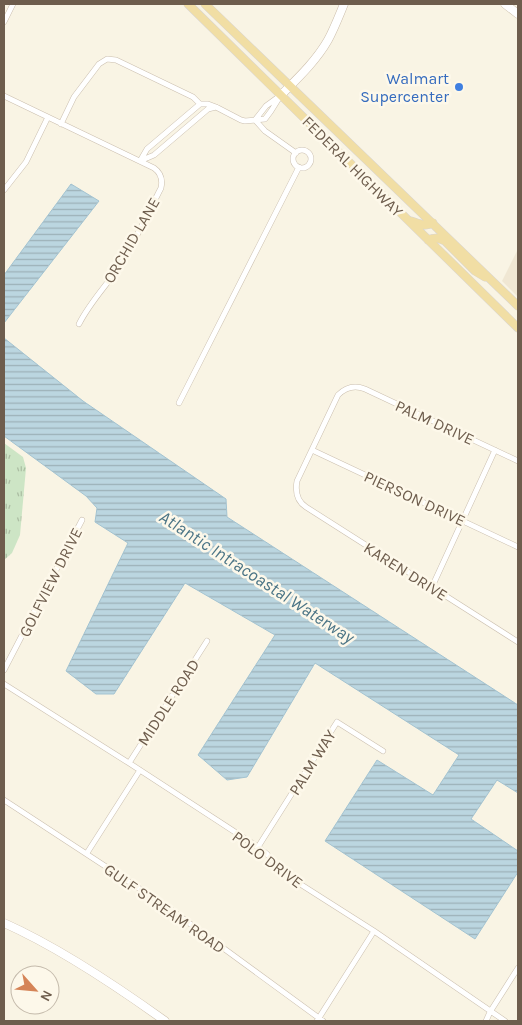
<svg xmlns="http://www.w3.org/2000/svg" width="522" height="1025" font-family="Karla,sans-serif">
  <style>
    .residential { fill: #f0e7d3 }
    .grass { fill: url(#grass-tufts) }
    .water { fill: url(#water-rules); stroke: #a3c3d1 }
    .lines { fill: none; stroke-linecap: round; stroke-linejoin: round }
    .street-casing { stroke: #cbbfaf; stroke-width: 6 }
    .secondary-casing { stroke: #ccbeab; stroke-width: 9 }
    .primary-casing { stroke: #d9d5d1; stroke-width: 9 }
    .street { stroke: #fff; stroke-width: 5 }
    .secondary { stroke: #fff; stroke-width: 8 }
    .primary { stroke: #f1dea4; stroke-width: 8 }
    .shop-dot { fill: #3f7fe0; stroke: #fdf8ea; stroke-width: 2 }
    .labels { text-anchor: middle; stroke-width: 5; stroke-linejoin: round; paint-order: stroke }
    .shop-label { font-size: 16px; fill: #366cbe; stroke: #fdf8ea; text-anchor: end }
    .street-label { font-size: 16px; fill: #6e5d4d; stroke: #fdf8ea }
    .water-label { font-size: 18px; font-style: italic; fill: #4c7586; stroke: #fdf8ea }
  </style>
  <defs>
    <pattern id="grass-tufts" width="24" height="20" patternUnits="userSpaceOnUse" patternTransform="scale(1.25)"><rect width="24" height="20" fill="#cde5c5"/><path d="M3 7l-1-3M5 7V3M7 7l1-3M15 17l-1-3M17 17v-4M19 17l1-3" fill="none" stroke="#abbda2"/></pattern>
    <pattern id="water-rules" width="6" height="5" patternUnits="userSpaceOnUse" patternTransform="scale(1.25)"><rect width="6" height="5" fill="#bbd6e0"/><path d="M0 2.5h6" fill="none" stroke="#9cb1b8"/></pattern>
  </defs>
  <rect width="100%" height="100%" fill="#f9f4e4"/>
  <path class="residential" d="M518,249V297L502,281Z"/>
  <path class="grass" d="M4,443L23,457L26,468L20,535L12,553L4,560Z"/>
  <path class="water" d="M71,184L99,201L4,323V338L83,401L226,499L227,517L518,705V793L497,780L471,819L518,851V872L475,939L325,841L377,760L433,795L459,755L315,663L247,777L227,780L198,755L275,635L185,583L114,694H96L66,671L128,543L95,522L97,508L86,496L4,436V275Z"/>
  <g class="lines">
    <g class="street-casing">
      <path id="street" d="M4,22L13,4
        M4,96L154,168C161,173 163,179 161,188C147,215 134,244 117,270C104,288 89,304 79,324
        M255,120L265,131L296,153
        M255,120L266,106L277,98
        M61,124L74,97L99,64L107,59L116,60L193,97L200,104
        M293 159a9 9 0 1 1 18 0a9 9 0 1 1-18 0Z
        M140,161L147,149L200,104H208L216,107L241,120L245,121L265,119L271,111L281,95
        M140,161L154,155L208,109L216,107
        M4,190L26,162L48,117
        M179,403L299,167
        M312,450L518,547
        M518,461L365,389C355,385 346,387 338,395L297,481C295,492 297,501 306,507L518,642
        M432,587L495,450
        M4,670L82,520
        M4,684L129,763L258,847L267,854L279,869L286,875L374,931L505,1021
        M129,763L207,641
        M4,800L163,904L323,1021
        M258,847L337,722L383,751
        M87,853L140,770
        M317,1021L374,931
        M486,1021L490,1012L518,968"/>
    </g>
    <g class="secondary-casing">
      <path id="secondary" d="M505,4L518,14
        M281,95C298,78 316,61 328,40C334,29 339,16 344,4
        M4,923C60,948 115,985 165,1021"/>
    </g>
    <g class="primary-casing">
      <path id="primary" d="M188,4L518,328
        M205,4L518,306
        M411,221C420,224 425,227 433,223
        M428,240C435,237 439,238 445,241L475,271L485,277"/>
    </g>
    <use href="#street" class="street"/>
    <use href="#secondary" class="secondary"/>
    <use href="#primary" class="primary"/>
  </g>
  <circle class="shop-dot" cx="459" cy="87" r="5"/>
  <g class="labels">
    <g class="shop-label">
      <text x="449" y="84">Walmart<tspan x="449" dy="18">Supercenter</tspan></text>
    </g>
    <g class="street-label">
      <text transform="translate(353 166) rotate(45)" y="6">FEDERAL HIGHWAY</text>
      <text transform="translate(131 240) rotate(-60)" y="6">ORCHID LANE</text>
      <text transform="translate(435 422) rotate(25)" y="6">PALM DRIVE</text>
      <text transform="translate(415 498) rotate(25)" y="6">PIERSON DRIVE</text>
      <text transform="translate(406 571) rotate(32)" y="6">KAREN DRIVE</text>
      <text transform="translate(50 582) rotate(-63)" y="6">GOLFVIEW DRIVE</text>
      <text transform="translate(168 702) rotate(-57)" y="6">MIDDLE ROAD</text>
      <text transform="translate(312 762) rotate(-58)" y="6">PALM WAY</text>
      <text transform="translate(268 859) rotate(37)" y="6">POLO DRIVE</text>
      <text transform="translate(165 908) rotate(35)" y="6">GULF STREAM ROAD</text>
    </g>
    <g class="water-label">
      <text transform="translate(257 577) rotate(33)" y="6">Atlantic Intracoastal Waterway</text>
    </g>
  </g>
  <rect width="522" height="1025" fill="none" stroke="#6e5d4d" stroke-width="10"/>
  <g transform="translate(35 990) rotate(117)"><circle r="24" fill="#fdf8ea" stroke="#c4baab"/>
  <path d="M0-4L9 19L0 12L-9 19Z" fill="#d58457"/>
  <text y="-8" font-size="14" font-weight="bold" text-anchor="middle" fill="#6e5d4d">N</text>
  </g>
</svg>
